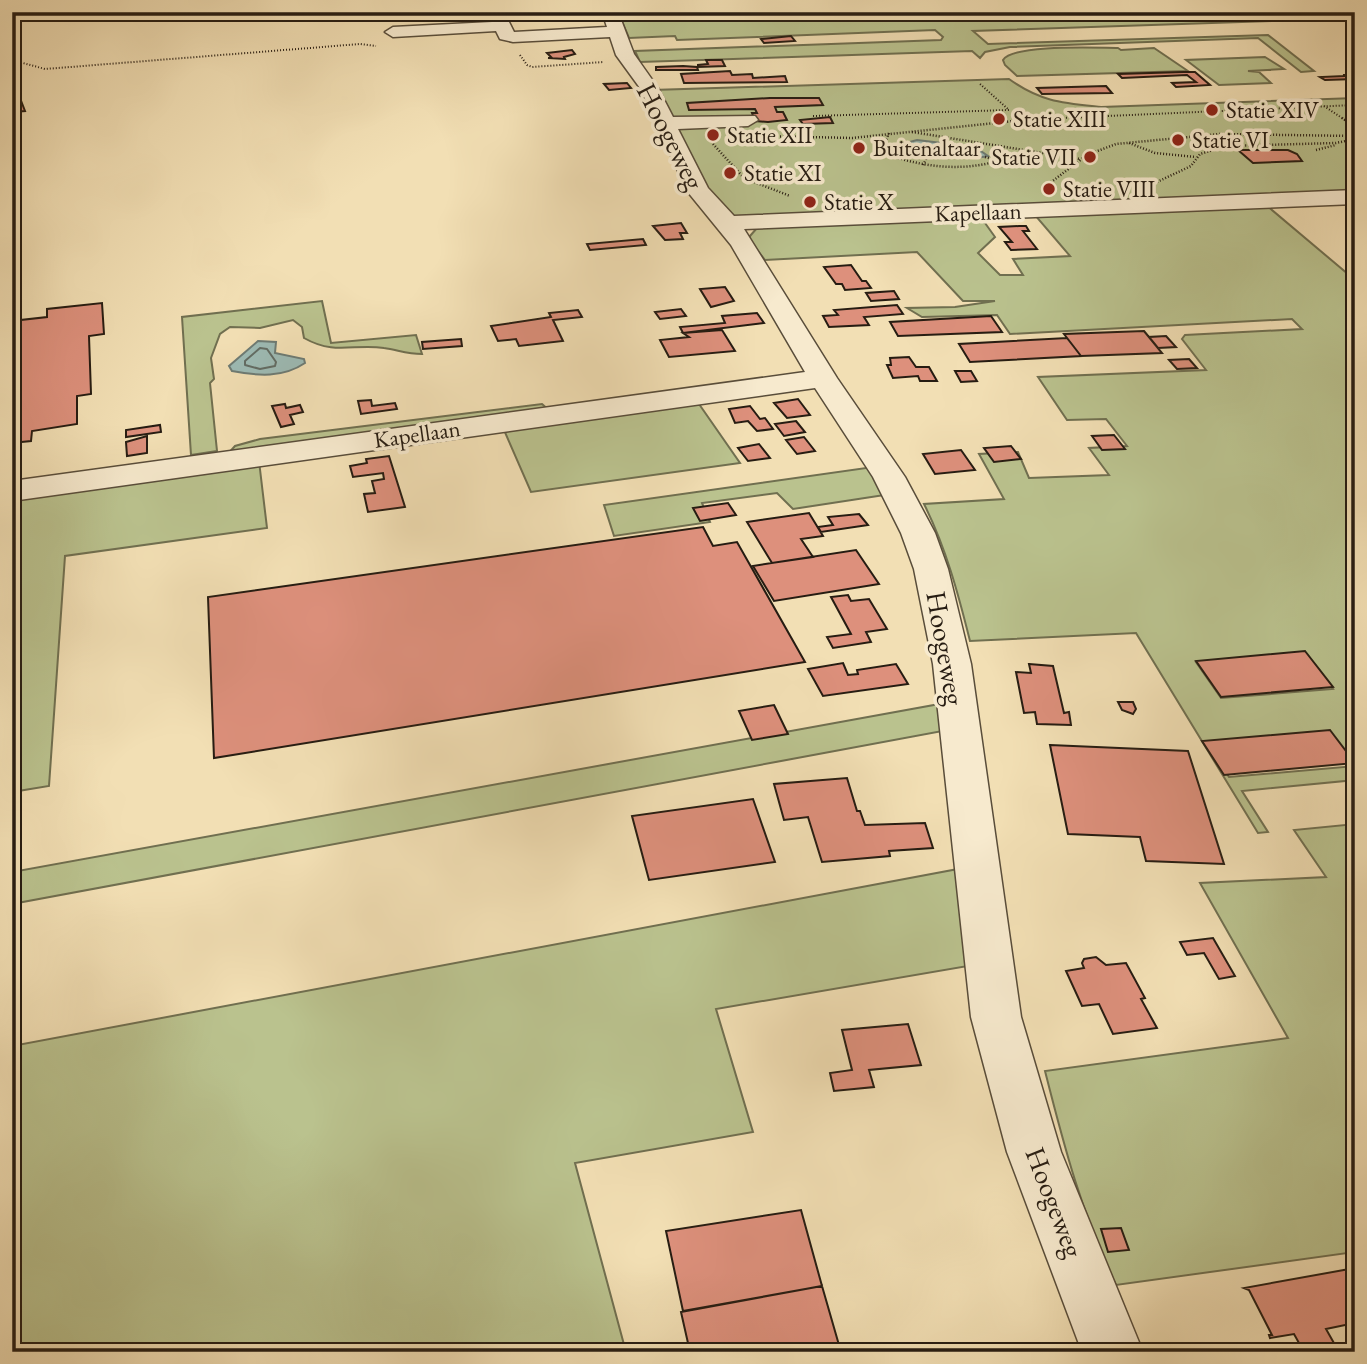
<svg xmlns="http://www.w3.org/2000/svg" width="1367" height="1364" font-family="'EB Garamond',serif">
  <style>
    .green { fill: #bac28e; stroke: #706f50; stroke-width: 2; fill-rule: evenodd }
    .water { fill: #9dbbb5; stroke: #6d7b74; stroke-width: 2 }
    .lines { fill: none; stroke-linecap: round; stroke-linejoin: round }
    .shore { stroke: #626c64; stroke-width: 2 }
    .building { fill: #dd907c; stroke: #261c12; stroke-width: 2 }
    .minor-casing { stroke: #594d3a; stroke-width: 3 }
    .path-far1 { stroke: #261c12; stroke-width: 2; stroke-dasharray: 1 2; stroke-linecap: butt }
    .path { stroke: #261c12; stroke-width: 2.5; stroke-dasharray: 1 2; stroke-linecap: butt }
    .minor { fill: #f7eace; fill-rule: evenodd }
    .poi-dot { fill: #8f2418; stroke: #f7eace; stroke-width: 2.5 }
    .labels { text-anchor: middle; stroke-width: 7; stroke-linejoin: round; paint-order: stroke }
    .far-poi-label { font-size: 23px; fill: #261c12; stroke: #f7eace; text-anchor: start }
    .far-street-label { font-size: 23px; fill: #261c12; stroke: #f7eace }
    .street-label { font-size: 28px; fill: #261c12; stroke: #f7eace }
  </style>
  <rect width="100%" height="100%" fill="#f2dfb4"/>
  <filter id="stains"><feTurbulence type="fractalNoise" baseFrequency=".00286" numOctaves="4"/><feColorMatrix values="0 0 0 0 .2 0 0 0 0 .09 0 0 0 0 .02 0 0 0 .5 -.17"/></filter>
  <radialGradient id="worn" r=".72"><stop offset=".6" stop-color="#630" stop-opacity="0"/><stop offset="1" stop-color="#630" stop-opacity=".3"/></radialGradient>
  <path class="green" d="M618,12H1319L1331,19L973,31L988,44L1268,35L1314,71L1301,72L1258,38L1010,47L985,52L980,58L972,51L640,62L635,51L941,40L943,37L935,30L677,40L675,36L629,38Z
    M1118,48L1121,50L1154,48L1188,71L1017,76L1005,65L1003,60C1013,44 1097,48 1118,48Z
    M1265,57L1284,69L1248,71L1259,72L1271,83L1219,85L1186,60Z
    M1009,79C1041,102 1063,103 1101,107L1355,98V196L730,219L704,191L653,90Z
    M1266,205L1355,280V764L1331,733L1208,744L1229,777L1355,766V780L1242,791L1268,832L1258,833L1136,633L970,641C958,593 946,548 924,504L1004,499L979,454L1018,452L1029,478L1109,475L1089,448L1127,446L1106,419L1067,420L1038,377L1206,370L1182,339L1185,335L1302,329L1292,319L1010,334L997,315L922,317L907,308L955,307L995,301H963L917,252L765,260L750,241V236L757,228L980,216L995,237L978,253L1000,275H1023L1013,259L1070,256L1034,214ZM1306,653L1333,689L1221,698L1196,662Z
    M322,301L331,343L416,335L422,354C407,354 398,350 384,348C354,343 336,356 304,338L302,327L293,320L260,328L230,327L220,334L211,358L214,379L210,383L217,451L191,455L182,317Z
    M542,404L550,411L227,455L235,446L260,439Z
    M699,404L740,463L531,492L504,430Z
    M259,461L267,528L65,556L49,786L12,792V496Z
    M873,467L891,494L793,509L777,493L702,503L710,522L614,536L604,505Z
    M945,703L948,730L12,904V872Z
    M1355,824V1252L1116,1285C1082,1215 1064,1146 1045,1071L1288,1038L1200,883L1326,877L1294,830Z
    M958,869L968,966L716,1009L753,1132L575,1163L626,1352H12V1046Z"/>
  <path class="water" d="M917,140L975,147L988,156C971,160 914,156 902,144Z
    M258,341L276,342L275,353L304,359L305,363C283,378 258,376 232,371L229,366Z"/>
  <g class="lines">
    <path class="shore" d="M260,348L267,349L276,362L275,366L260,369L245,365V361Z"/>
  </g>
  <path class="building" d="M791,36L795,41L764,43L761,39Z
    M572,50L575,54L564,57L565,59L548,58H552L547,53Z
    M706,60H722L725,66L698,67V65L708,64Z
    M683,66L697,67L698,70H656V67Z
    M730,71L732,75L752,74L753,78L785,76L787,82L684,83L681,74Z
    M1184,72H1195L1210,85L1176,87L1172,83L1196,82L1187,75L1122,78L1118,74Z
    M1343,75L1355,76V79L1325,80L1320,77L1345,76Z
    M12,80H13L25,111L12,112Z
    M627,83L631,88L609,90L604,84Z
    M1106,86L1112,93L1042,94L1037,88Z
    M770,98H819L823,105L775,107L777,112H783L787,120L768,122L755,121L752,113H757L755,109L689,110L687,103Z
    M830,117L833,123L803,124L800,120Z
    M1238,150H1288L1297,154L1302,161L1253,163Z
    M681,223L687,233H680L683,239L665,240L653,226Z
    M1019,226H1026L1029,231H1023L1037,249L1011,250L1005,242H1012L999,227Z
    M643,239L646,245L590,250L587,244Z
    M851,265L862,281H866L871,288L845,290L842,284H836L824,267Z
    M725,287L734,301L711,307L700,289Z
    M894,291L899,299L871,301L866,293Z
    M102,303L104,334L89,336L91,394L77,396V424L32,431L31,441L12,443V321L47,317V309Z
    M897,305L903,314L864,317L869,325L829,327L823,316L838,315L834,310Z
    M681,309L686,316L660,319L655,312Z
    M578,310L582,317L553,320L563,341L519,346L516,339L498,341L491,326L551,317L549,313Z
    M757,313L764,323L683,333L680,327L725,323L722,316Z
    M991,316L1002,332L898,336L890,322Z
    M722,330L735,351L669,357L660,340L689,337L683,333Z
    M1144,331L1162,353L1081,356L1064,334Z
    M1166,336L1176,347L1158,348L1149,337Z
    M1067,338L1081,356L970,362L959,344Z
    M461,339L462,346L423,349L422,342Z
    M909,357L916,367H929L937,381H920L918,376L893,378L887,365H891L890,358Z
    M1189,359L1197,368L1177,369L1169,360Z
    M955,371H971L977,381L961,382Z
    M798,399L810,415L787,418L774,403Z
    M371,400L372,406L395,403L397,409L361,414L358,401Z
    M285,404L286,408L300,405L303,412L290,415L294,424L281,427L272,406Z
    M750,406L760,419L765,418L773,429L757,431L748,421L735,423L729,409Z
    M796,421L805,432L784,436L775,424Z
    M160,425L161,432L126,437V430Z
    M1114,435L1125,449L1102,450L1092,436Z
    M147,436V453L127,456L126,442Z
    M804,437L815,451L797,454L786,440Z
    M759,444L770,458L748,461L738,448Z
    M1011,446L1021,459L994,462L984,448Z
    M961,450L975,470L935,474L923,454Z
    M389,456L405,507L368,512L364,494L375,493L372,481L384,479L383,473L353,477L350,466L367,463L366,459Z
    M728,503L736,515L700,521L693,508Z
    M809,513L823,536L801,539L813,557L772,563L747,522Z
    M859,514L868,525L821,532L818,527L833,525L828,517Z
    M703,527L713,546L737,542L805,662L214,758L208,597Z
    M856,550L879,584L774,601L753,566Z
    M848,595L851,601L869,599L887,629L866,632L871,642L833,648L827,637L851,634L831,597Z
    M1305,651L1333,687L1221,697L1196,661Z
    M843,663L848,675L858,674L857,670L896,664L908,684L823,696L808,669Z
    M1029,664L1053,666L1064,713L1069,712L1071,725L1037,724L1035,712L1024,713L1016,672L1031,673Z
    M1118,702H1133L1136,709L1133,714L1122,710Z
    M774,705L788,734L752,740L739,711Z
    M1330,730L1355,763L1224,775L1202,741Z
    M1050,745L1188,751L1224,864L1146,861L1140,837L1068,834Z
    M847,778L857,811H860L865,825L925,823L933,848L889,851L890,856L822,862L808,817L784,820L774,784Z
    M753,799L775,862L649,880L632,816Z
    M1213,938L1235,976L1219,979L1204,953L1187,955L1180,942Z
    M1096,957L1106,965L1126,963L1145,998L1141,999L1157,1028L1113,1034L1099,1004L1082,1006L1066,971L1084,968L1082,963L1084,959Z
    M908,1024L921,1065L869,1070L874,1087L834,1091L830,1073L852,1070L842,1030Z
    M801,1210L822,1286L683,1311L666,1231Z
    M1121,1228L1129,1250L1108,1252L1101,1229Z
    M1355,1268V1323L1326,1329L1339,1352H1304L1294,1334L1270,1338L1269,1335H1272L1249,1290L1244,1288Z
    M822,1286L841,1352H690L681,1312Z"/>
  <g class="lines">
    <g class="minor-casing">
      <path id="minor" d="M488,12H504L514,32L607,27L602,12H618L634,54L658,88L673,117L755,116L758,120L748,126L678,129L708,188L734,216L1355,190V204L744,229L837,378L905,477L935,533L948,569L971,664L1021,1017L1061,1152L1143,1352H1082L1007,1152L971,1017L933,664L914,569L901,533L873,477L815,388L12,501V481L805,372L731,245L687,191L640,88L616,55L610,37L513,42L500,39L496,31L393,37L385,32L393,27L492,22Z"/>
    </g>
    <path class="path-far1" d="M520,55L527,65L532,67L604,62
      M12,60L45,69L360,44L376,46
      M1324,106L1345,120
      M813,116L1009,110L979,83
      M1018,120L1355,105"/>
    <path class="path" d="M1342,118L1355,127
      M912,132L1080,159
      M889,133L881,152C927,170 978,174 1023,151
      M762,136L852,138L1043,118
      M1129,143L1155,153L1196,157
      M713,144L744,178L790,196
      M1316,150L1336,145
      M985,157L999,161
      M923,165L928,156L938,157L936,159
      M1157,182L1191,166L1200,154L1226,146L1336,143L1355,139
      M1046,186L1087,155L1116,144L1220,134L1355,136"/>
    <use href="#minor" class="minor"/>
  </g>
  <g class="poi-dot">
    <circle cx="1212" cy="110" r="7"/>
    <circle cx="999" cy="119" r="7"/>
    <circle cx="713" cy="135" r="7"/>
    <circle cx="1178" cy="140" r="7"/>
    <circle cx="859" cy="148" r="7"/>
    <circle cx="1090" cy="157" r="7"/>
    <circle cx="730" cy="173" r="7"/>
    <circle cx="1049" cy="189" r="7"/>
    <circle cx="810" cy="202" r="7"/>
  </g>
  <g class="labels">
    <g class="far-poi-label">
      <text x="1226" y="118">Statie XIV</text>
      <text x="1013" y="127">Statie XIII</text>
      <text x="727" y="143">Statie XII</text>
      <text x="1192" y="148">Statie VI</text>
      <text x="873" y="156">Buitenaltaar</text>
      <text x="1076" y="165" text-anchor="end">Statie VII</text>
      <text x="744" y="181">Statie XI</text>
      <text x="1063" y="197">Statie VIII</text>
      <text x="824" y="210">Statie X</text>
    </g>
    <g class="far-street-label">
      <text transform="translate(978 212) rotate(-2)" y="8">Kapellaan</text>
      <text transform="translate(417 434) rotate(-8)" y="8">Kapellaan</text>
    </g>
    <g class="street-label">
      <text transform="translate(671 136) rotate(63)" y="10">Hoogeweg</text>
      <text transform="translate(946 648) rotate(80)" y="10">Hoogeweg</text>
      <text transform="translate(1055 1202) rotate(69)" y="10">Hoogeweg</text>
    </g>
  </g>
  <rect width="1367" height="1364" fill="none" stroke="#f2dfb4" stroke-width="42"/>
  <rect x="14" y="14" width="1339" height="1336" fill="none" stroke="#261c12" stroke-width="3.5"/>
  <rect x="21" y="21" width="1325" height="1322" fill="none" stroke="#261c12" stroke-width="2"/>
  <rect width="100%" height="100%" filter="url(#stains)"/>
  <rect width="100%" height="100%" fill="url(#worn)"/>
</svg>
